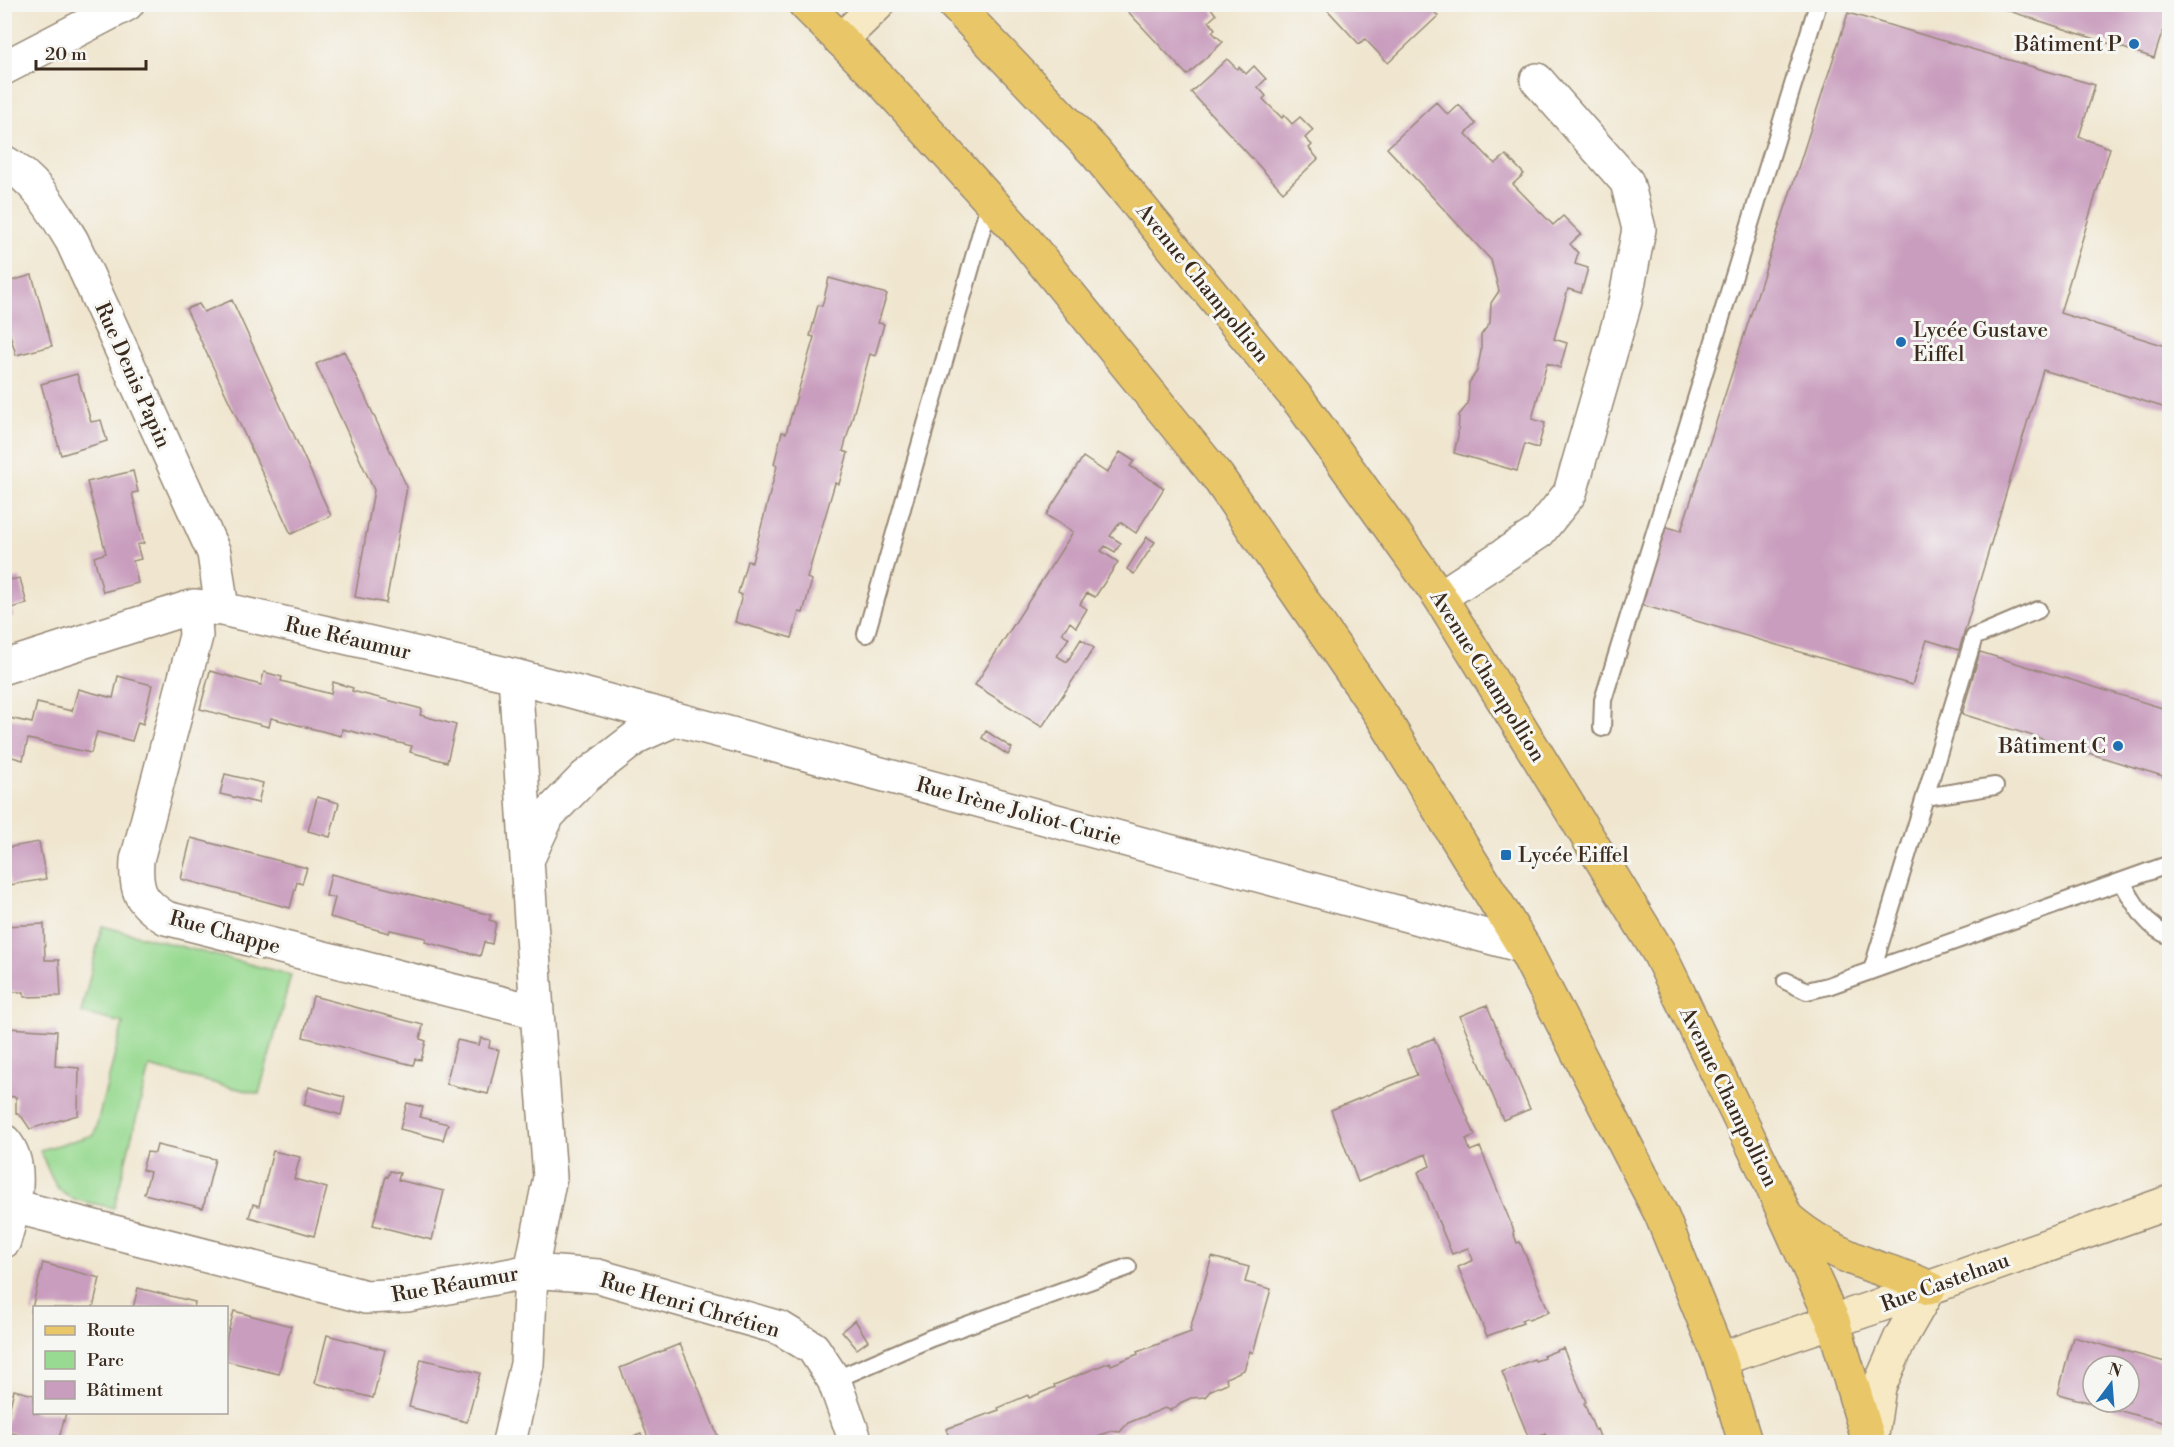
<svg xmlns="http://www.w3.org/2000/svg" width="2174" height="1447" font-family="'Libre Bodoni',serif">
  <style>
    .green { fill: #98da91; stroke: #6a8258; stroke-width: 1.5 }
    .building { fill: #c99dbe; fill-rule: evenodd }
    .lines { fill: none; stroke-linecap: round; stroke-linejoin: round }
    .lane-casing { stroke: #968876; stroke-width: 20 }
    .street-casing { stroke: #968876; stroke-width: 36 }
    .secondary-casing { stroke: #968876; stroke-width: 36 }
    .primary-casing { stroke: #968876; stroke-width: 36 }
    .lane { stroke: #fff; stroke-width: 16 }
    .street { stroke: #fff; stroke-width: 33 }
    .secondary { stroke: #f6e9c3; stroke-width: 33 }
    .primary { stroke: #e9c769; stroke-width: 33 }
    .poi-dot { fill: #1f6fb2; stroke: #f6f6f2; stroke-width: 2 }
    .labels { text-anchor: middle; stroke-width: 6; stroke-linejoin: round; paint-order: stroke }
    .poi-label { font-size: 21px; fill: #3b2a1e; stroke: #f6f6f2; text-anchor: end }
    .street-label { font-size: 21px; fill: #3b2a1e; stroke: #f6f6f2 }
  </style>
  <rect width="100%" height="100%" fill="#f6f6f2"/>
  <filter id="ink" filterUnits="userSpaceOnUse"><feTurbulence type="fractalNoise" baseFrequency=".0167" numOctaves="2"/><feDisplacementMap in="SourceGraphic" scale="12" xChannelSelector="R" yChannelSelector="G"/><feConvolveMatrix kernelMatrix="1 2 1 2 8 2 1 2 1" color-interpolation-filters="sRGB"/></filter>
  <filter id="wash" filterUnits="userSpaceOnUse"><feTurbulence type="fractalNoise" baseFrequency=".008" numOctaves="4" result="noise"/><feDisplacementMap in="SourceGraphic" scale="24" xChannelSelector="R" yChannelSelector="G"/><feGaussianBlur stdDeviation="1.35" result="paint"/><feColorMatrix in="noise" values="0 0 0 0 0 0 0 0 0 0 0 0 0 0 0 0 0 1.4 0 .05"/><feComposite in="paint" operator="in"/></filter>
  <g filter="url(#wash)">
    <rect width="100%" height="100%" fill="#f0e6cf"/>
    <path class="green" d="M102,926L291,975L259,1094L149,1067L114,1208C60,1196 61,1203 40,1150L94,1135L123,1023L81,1013Z"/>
    <g id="blocks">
      <path class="building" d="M1121,4H1193L1197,9L1200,4H1208L1216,15L1209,21L1215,29L1212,32L1223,42L1187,75Z
        M1322,4H1428L1438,16L1388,63L1365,39L1359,44Z
        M2001,4H2169V11L2154,58L2000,8Z
        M1848,13L2095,85L2079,137L2110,148L2060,313L2169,347V409L2043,370L1959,650L1927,640L1912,685L1639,604L1664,526L1681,531Z
        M1227,59L1237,69L1239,67L1246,74L1254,66L1266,79L1258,87L1266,96L1263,99L1282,118L1284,115L1292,124L1300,117L1313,130L1305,138L1312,145L1309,148L1318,159L1283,192L1191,92Z
        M1436,102L1448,115L1459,105L1476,124L1466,134L1495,164L1506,155L1524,174L1513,184L1553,225L1563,216L1581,234L1570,244L1578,253L1575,264L1588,268L1581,293L1568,289L1554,339L1567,343L1560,368L1547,363L1532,419L1545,423L1538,448L1525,444L1517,471L1454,453L1458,436L1459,415L1468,404L1469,383L1477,371L1481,351V335L1490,323L1491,303L1499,291L1491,260L1387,148Z
        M32,275L52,346L16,355L4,314V283Z
        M829,278L887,294L878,323L884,324L875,356L870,354L843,451L848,453L839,484L835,483L807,578L812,580L803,613L799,612L792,638L735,622L742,595L738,593L747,561L752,562L777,466L774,464L782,432L786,433L814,337L810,336L818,305L822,306Z
        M232,300L331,516L291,534L186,309L199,304L204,312Z
        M344,351L407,487L386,603L355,597L374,490L316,364Z
        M77,374L91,422L101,420L107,441L61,455L41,384Z
        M1120,452L1134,461L1130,466L1164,488L1136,533L1120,522L1110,536L1121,543L1115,552L1105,546L1101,551L1118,562L1095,597L1087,593L1080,604L1087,609L1076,627L1070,622L1062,633L1069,638L1057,656L1067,662L1081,639L1094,648L1042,727L975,685L1073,532L1046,515L1083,457L1107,473Z
        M133,471L138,492L132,493L144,543L137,545L141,559L133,561L138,583L103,592L94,557L106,553L87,482Z
        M1147,537L1155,542L1134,574L1127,569Z
        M20,578L27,604L11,608L13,616L4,618V581Z
        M1980,652L2169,710V778L1962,714Z
        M210,671L261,685L264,672L282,677L281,681L331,694L333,682L353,688L352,691L422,709L420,715L456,725L447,762L410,752L412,746L342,729L341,736L271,718L269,727L200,709Z
        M118,676L152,685L143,724L138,722L132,741L97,732L91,753L28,739L23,760L5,755V717L32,723L37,703L72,711L78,689L113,698Z
        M986,731L1012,748L1008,755L982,738Z
        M225,774L263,783L258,803L220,794Z
        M317,797L339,803L330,837L308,831Z
        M191,838L307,868L302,884L297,882L290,908L181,879Z
        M39,842L46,879L10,885L4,848Z
        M331,874L491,915L489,920L496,922L492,944L484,942L480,956L425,942L426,938L390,930L389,933L330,917L335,898L326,896Z
        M44,924L45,960H59L61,996L24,997V992H9L4,926Z
        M313,996L423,1025L420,1039L426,1041L421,1060L415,1059L413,1065L303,1037Z
        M1487,1005L1530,1109L1503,1120L1460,1016Z
        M7,1028L57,1031L55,1066L79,1068L78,1115L30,1129L22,1117L16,1113V1097L4,1096V1033H6Z
        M481,1038L490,1040L489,1048L499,1050L488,1094L446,1084L457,1040L479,1045Z
        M1434,1038L1475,1135L1466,1139L1470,1151L1480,1147L1514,1231L1513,1232L1517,1243L1520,1242L1549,1312L1529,1320L1526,1318L1521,1320L1523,1323L1487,1336L1458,1267L1473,1260L1468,1248L1452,1254L1418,1172L1430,1166L1426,1154L1358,1182L1331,1110L1417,1075L1407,1050Z
        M309,1087L345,1097L341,1115L304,1105Z
        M407,1103L423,1107L420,1117L448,1124L443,1140L400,1129Z
        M157,1145L215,1159L203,1208L144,1194L150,1172L142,1170L147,1152L155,1153Z
        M273,1151L300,1157L294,1179L327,1188L314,1236L249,1217L253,1204L259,1206Z
        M390,1171L400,1173L398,1180L444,1191L432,1240L373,1225L386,1176L388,1177Z
        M1212,1257L1249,1267L1245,1282L1271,1289L1253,1353L1250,1351L1244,1370L1226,1378L1227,1383L1211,1390L1205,1397L1191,1398L1180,1403L1175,1408L1170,1410L1165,1408L1128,1423L1120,1432L1111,1431L1101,1435L1093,1442H951L946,1429L999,1410L998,1408L1028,1395L1029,1398L1055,1387L1054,1385L1110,1362L1111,1365L1138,1354L1137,1352L1191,1332L1190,1329Z
        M43,1263L100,1278L93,1308H34V1313L31,1312Z
        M138,1288L195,1302L194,1308H133Z
        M234,1311L291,1326L279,1374L226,1361V1339Z
        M855,1320L868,1341L857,1349L842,1331Z
        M327,1335L385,1350L373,1398L315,1383Z
        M2073,1337L2169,1363V1424L2058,1394ZM2093,1366H2129V1402H2093Z
        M680,1344L699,1389L720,1442H650L620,1368Z
        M1563,1348L1586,1402L1584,1403L1595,1430L1597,1429L1602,1442H1549L1545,1434L1530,1441L1502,1372L1534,1359L1535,1361L1544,1358L1543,1356Z
        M421,1359L480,1373L467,1422L409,1407Z
        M14,1390L34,1395V1413H66L58,1442H46L4,1431Z
        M641,1434L644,1442H618Z"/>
    </g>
  </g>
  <g filter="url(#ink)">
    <use href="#blocks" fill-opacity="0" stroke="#968876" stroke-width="1.5"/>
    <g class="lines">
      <g class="lane-casing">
        <path id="lane" d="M866,634L990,201
          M1602,728L1603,700L1818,4
          M1925,797L1995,786
          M2122,882C2134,902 2145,927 2170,936
          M1872,970L1974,637L2038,610
          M1786,981L1807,991L1828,986L2170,864
          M834,1380L931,1338L1128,1267"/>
      </g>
      <g class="street-casing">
        <path id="street" d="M4,68L127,4
          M4,162C37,180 53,210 72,241L214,553L222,609
          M1440,597L1539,532L1570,493L1625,302L1639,229L1627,182L1537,80
          M194,606L196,636L137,860C135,891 140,902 166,918L537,1012
          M4,667L194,606L222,609L515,676L1523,946
          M529,856L548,815L585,777L638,736L676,719
          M4,1141C27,1167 12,1213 4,1241
          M13,1206L366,1297L407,1295L531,1271L550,1177L537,1012L515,676
          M509,1442L527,1364L531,1271L598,1276L780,1328L813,1348L834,1380L856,1442"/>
      </g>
      <g class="secondary-casing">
        <path id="secondary" d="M841,40L878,4
          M1720,1359L1872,1308L2170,1202
          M1871,1442L1879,1387L1901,1337L1929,1288"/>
      </g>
      <g class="primary-casing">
        <path id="primary" d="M805,4L881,80L1021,235L1217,476L1382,716L1523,946L1661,1214L1720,1359L1745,1442
          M954,4L1095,152L1300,402L1440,597L1659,953L1767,1175L1833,1321L1869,1442
          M1787,1218C1812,1240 1841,1255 1872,1266C1892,1273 1911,1278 1929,1288"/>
      </g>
      <use href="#lane" class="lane"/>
      <use href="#street" class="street"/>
      <use href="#secondary" class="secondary"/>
      <use href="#primary" class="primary"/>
    </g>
  </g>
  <g class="poi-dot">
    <circle cx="2134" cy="44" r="6"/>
    <circle cx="1901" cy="342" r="6"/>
    <circle cx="2118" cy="746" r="6"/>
    <rect x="1500" y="849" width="12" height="12" rx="3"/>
  </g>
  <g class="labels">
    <g class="poi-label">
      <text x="2122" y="51">Bâtiment P</text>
      <text x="1913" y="337" text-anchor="start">Lycée Gustave<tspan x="1913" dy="24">Eiffel</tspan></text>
      <text x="2106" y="753">Bâtiment C</text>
      <text x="1518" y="862" text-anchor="start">Lycée Eiffel</text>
    </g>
    <g class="street-label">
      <text transform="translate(1203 283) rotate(51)" y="7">Avenue Champollion</text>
      <text transform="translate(133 375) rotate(66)" y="7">Rue Denis Papin</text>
      <text transform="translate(348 638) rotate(13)" y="7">Rue Réaumur</text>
      <text transform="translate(1488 676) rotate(58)" y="7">Avenue Champollion</text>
      <text transform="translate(1019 811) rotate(15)" y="7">Rue Irène Joliot-Curie</text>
      <text transform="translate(225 932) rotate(15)" y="7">Rue Chappe</text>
      <text transform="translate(1729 1097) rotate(64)" y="7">Avenue Champollion</text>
      <text transform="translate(1945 1282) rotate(-20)" y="7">Rue Castelnau</text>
      <text transform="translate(455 1284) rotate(-10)" y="7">Rue Réaumur</text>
      <text transform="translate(690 1305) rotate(16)" y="7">Rue Henri Chrétien</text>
    </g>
  </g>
  <rect width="2174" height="1447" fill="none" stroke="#f6f6f2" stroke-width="24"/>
  <rect x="33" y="1306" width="195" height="108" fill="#f6f6f2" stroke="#aba49d" stroke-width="1.5"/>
  <rect x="45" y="1326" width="30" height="9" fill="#e9c769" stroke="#aba49d" stroke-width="1.5"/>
  <text x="87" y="1336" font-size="18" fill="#3b2a1e">Route</text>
  <rect x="45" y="1351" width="30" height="18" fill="#98da91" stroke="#aba49d" stroke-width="1.5"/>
  <text x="87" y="1366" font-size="18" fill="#3b2a1e">Parc</text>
  <rect x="45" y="1381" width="30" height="18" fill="#c99dbe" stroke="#aba49d" stroke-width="1.5"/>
  <text x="87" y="1396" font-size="18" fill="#3b2a1e">Bâtiment</text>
  <g transform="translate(2111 1384) rotate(16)"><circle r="28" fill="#f6f6f2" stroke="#aba49d" stroke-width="1.5"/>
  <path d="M0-4.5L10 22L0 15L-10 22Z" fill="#1f6fb2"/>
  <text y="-9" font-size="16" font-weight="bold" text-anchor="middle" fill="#3b2a1e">N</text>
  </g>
  <path d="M36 60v9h110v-9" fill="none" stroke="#3b2a1e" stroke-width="3"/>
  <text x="45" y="60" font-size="18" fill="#3b2a1e" stroke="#f6f6f2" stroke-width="4.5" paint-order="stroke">20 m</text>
</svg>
